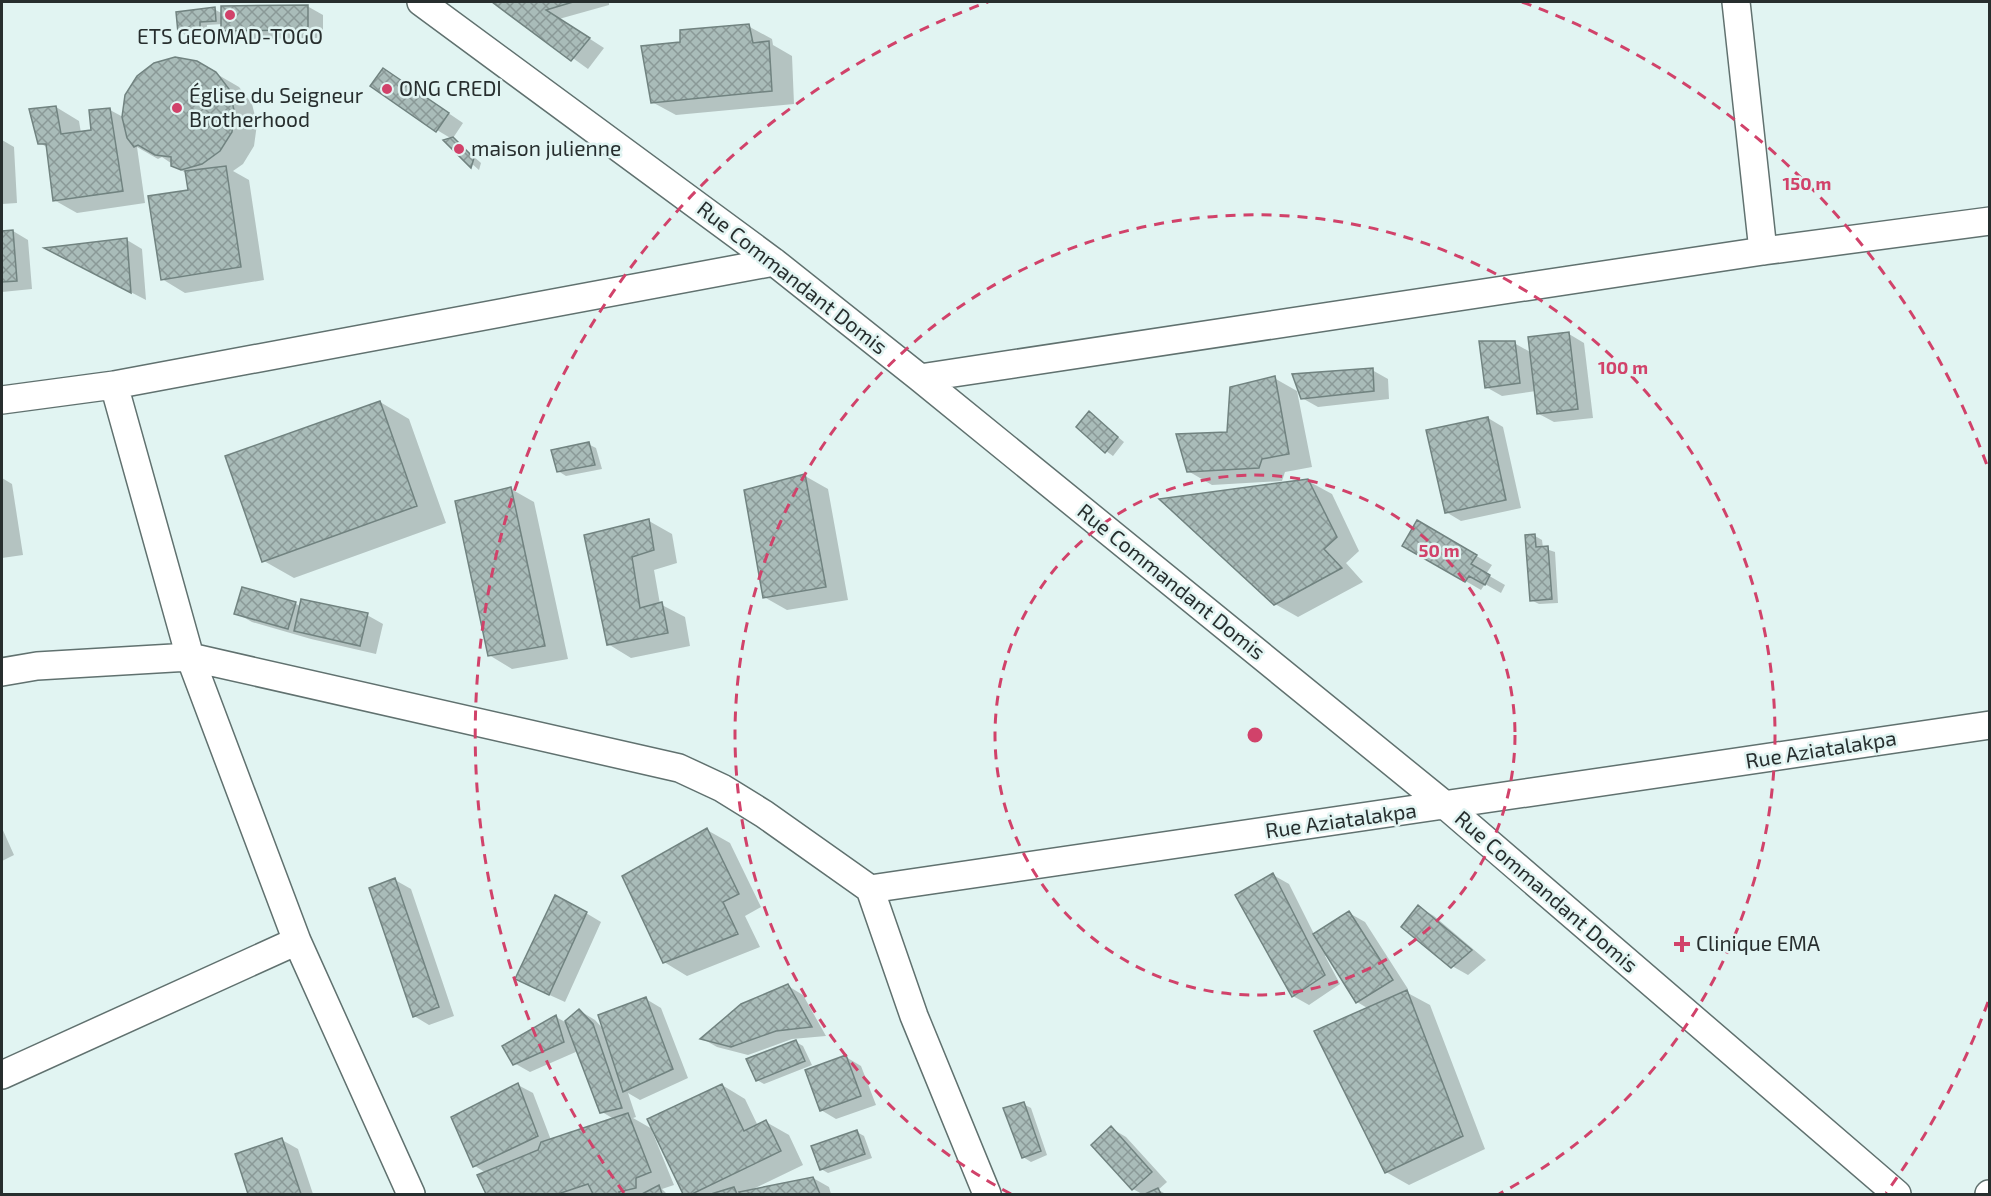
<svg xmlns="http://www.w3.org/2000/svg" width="1991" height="1196" font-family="'Exo 2',sans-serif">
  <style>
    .shadow { fill: #0003 }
    .building { fill: url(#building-cross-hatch); stroke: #718380; stroke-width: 1.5 }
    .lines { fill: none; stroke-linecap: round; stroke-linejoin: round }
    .street-casing { stroke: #60716f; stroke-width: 30 }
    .street { stroke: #fff; stroke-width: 27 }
    .ring { fill: none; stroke: #d1426a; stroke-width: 3; stroke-dasharray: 10 8 }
    .poi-dot { fill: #d1426a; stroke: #e1f4f2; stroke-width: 2 }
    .labels { text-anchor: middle; stroke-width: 5; stroke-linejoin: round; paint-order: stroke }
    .poi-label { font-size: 21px; fill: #272e2e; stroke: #e1f4f2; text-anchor: start }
    .street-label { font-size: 21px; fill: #272e2e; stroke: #e1f4f2 }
    .centre { fill: #d1426a; stroke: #e1f4f2; stroke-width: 3 }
    .ring-label { font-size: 18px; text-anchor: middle; font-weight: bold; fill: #d1426a; stroke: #e1f4f2; stroke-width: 5; stroke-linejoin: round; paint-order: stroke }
  </style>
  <defs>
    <pattern id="building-cross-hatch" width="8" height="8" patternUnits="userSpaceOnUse" patternTransform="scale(1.5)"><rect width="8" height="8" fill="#a9bcb9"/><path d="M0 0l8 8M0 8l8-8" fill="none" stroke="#8a9997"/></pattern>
  </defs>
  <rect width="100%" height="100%" fill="#e1f4f2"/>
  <path class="shadow" d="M495,2H609V5L559,19L604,48L588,69Z
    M307,6L323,15V38L238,39L223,30V24L207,25V34L187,36L180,32L214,9L223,14Z
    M748,26L772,39L773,45L792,56L794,104L676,115L652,102L682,44Z
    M196,62L239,87L252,104L257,124L254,146L243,164L233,171L249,180L264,280L185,293L162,279L190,191L187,174L162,157L158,159L137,147L145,203L77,213L54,200L48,148L40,143L56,107L79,121L81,133L93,132L110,110L123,117Z
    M398,79L463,123L453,138L481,163L479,170L446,141L452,139L437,130Z
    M2,140L14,147L17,203L2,204Z
    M13,231L28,240L32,289L2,292V232Z
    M127,240L142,249L146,300L61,256Z
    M1569,334L1584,343L1593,418L1554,422L1539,414L1536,391L1502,396L1486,387L1514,343L1532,353Z
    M1372,370L1388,379L1389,399L1318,407L1302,398Z
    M1274,378L1297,391L1312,467L1285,472L1282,481L1212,485L1188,471L1228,433Z
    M380,402L409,419L446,523L294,578L264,561Z
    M1089,413L1124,442L1113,456L1106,451Z
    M1488,418L1503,427L1521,508L1461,521L1446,512Z
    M588,444L596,448L602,469L566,476L558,471Z
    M805,476L828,489L848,600L787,610L764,597Z
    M2,478L12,484L23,555L2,558Z
    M1308,481L1332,494L1359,551L1346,563L1363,582L1298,617L1275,604Z
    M511,489L534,502L568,659L512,669L489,655Z
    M649,521L672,534L677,563L654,570L660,604L685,617L690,646L631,658L608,644L585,536Z
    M1418,522L1492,565L1486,574L1505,585L1501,593L1485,584L1481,590L1404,545Z
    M1535,536L1542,540L1543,548L1555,552L1558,603L1539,604L1531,600Z
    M295,603L301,607L367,615L383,624L376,654L311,639L252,622L236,613Z
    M2,828L14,855L2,861Z
    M707,830L730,843L761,907L745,916L760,947L687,976L664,962Z
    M1273,875L1289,884L1314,934L1349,913L1365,922L1408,989L1404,991L1430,1005L1485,1149L1409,1185L1386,1172L1369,1009L1357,1002L1327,955L1325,956L1340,984L1309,1005L1293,996L1237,896Z
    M395,880L411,889L454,1016L429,1025L414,1016Z
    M1419,907L1434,916L1486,960L1468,975L1452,966Z
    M586,913L601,922L565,1002L532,987Z
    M788,986L803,995L826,1036L792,1039L748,1055L717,1047L703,1039Z
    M646,999L661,1008L688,1078L640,1100L628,1093L636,1117L633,1118L654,1130L722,1085L745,1099L758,1126L766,1122L789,1135L803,1165L751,1190L813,1178L829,1187L831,1194H685L654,1130L652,1131L674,1185L662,1189L667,1194H488L479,1176L486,1173L475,1166L453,1118L518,1085L533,1093L551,1140L614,1119L602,1112L578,1051L530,1072L514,1063L556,1017L565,1022L580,1011L595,1020L605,1031Z
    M796,1042L803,1046L812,1065L764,1084L757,1080Z
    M846,1057L861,1066L876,1105L836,1119L821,1110Z
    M1023,1104L1031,1108L1047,1155L1031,1162L1023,1157Z
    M1111,1128L1126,1137L1167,1182L1158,1190L1166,1194H1142L1133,1189L1093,1145Z
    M857,1132L864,1136L872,1158L828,1173L821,1169Z
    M282,1140L298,1149L313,1194H250L237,1155Z"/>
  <path class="building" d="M492,2H573L546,10L590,38L571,61Z
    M308,5V30L221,31V6Z
    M215,7L216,21L200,22V30L178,33L176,12Z
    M749,24L753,43L769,41L772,91L651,103L641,46L680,42V30Z
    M175,57L197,61L216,72L229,89L234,110L232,132L220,151L202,164L181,170L171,166V157L155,155L138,145L134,147L127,138L122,117L125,95L137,76L154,63Z
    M383,68L449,113L436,132L370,86Z
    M56,106L61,134L91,130L89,110L110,108L123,191L53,201L46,144H38L29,109Z
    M453,137L474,158L471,168L443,140Z
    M226,166L241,267L161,280L148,196L188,190L185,171Z
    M13,230L17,281L2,282V231Z
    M127,238L131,293L44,248Z
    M1569,332L1578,409L1537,414L1528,337Z
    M1479,341H1515L1520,383L1485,388Z
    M1373,368L1374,391L1301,399L1292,374Z
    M1275,376L1289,454L1262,459L1259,468L1187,472L1176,434L1227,432L1230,387Z
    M380,401L417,506L262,562L225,456Z
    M1089,411L1118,437L1105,453L1076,427Z
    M1488,417L1506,500L1445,513L1426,430Z
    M589,442L595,465L557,472L551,450Z
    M805,474L826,587L763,598L744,490Z
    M1308,479L1337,537L1324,549L1342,568L1274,605L1159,499Z
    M511,487L545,646L488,656L455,501Z
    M649,519L654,550L632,557L640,608L662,602L668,633L607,645L584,535Z
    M1417,520L1477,555L1471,564L1490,575L1485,585L1469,576L1465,582L1402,546Z
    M1535,534L1536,547L1548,546L1552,599L1530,601L1525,535Z
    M242,587L296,602L288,629L234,614Z
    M301,599L368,613L360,646L294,631Z
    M707,828L739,894L723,902L738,934L663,963L622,876Z
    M1273,873L1325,975L1292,997L1235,895Z
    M395,878L439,1007L413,1017L369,888Z
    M555,895L587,912L549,995L515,979Z
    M1418,905L1472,950L1451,968L1401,927Z
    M1349,911L1393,980L1356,1003L1313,934Z
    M788,984L812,1027L776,1031L731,1047L700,1039L741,1004Z
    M1407,990L1463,1136L1385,1173L1314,1031Z
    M646,997L673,1069L623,1092L598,1015Z
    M579,1009L593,1024L622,1108L600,1113L565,1021Z
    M556,1015L564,1042L513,1065L502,1046Z
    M796,1040L805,1061L756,1081L746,1059Z
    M846,1055L861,1096L820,1111L805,1070Z
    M518,1083L538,1136L473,1167L451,1117Z
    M722,1084L744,1131L766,1120L781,1151L692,1194H683L647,1119Z
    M1024,1102L1041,1151L1022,1158L1003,1108Z
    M628,1113L651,1172L636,1178V1188L619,1192L620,1194H593L588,1184L558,1194H486L477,1175L538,1150L541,1142Z
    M1111,1126L1152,1172L1132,1190L1091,1145Z
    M857,1130L865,1154L820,1170L811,1146Z
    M282,1138L301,1194H248L235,1154Z
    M813,1177L820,1194H740L739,1192Z
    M659,1185L662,1194H642Z
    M734,1187L737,1194H711Z
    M1158,1188L1161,1194H1145Z"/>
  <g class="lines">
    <g class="street-casing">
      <path id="street" d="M421,2L774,262L920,378L1446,806L1897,1194
        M1736,2L1763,251
        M920,378L1763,251L1990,221
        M114,385L190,657L297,941L411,1194
        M2,400L114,385L774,262
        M2,672L37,666L190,657L679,768L722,788L764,814L870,889L914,1016L987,1194
        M870,889L1990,725
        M2,1075L297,941
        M1989,1194H1990"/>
    </g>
    <use href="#street" class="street"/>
  </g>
  <g class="ring">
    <circle cx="1255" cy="735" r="260"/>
    <path d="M1011 1194A520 520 0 1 1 1499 1194"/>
    <path d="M1988 1002A780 780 0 0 1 1886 1193M624 1193A780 780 0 0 1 988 2M1522 2A780 780 0 0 1 1988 468"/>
  </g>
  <g class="poi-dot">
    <circle cx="230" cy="15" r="6"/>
    <circle cx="387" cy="89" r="6"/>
    <circle cx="177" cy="108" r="6"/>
    <circle cx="459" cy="149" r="6"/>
    <path d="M1679 935h6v6h6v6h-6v6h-6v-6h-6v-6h6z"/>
  </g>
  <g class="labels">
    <g class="poi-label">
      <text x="230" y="44" text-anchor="middle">ETS GEOMAD-TOGO</text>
      <text x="399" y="96">ONG CREDI</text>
      <text x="189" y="103">Église du Seigneur<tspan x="189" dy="24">Brotherhood</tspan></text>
      <text x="471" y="156">maison julienne</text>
      <text x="1696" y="951">Clinique EMA</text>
    </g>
    <g class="street-label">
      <text transform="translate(792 278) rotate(38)" y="7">Rue Commandant Domis</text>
      <text transform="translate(1171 582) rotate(39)" y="7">Rue Commandant Domis</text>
      <text transform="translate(1821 750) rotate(-9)" y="7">Rue Aziatalakpa</text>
      <text transform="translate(1341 821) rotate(-8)" y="7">Rue Aziatalakpa</text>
      <text transform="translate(1546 892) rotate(41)" y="7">Rue Commandant Domis</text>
    </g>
  </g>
  <circle cx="1255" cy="735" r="9" class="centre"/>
  <g class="ring-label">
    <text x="1807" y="190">150 m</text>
    <text x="1623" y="374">100 m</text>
    <text x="1439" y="557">50 m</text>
  </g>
  <rect width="1991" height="1196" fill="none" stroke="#272e2e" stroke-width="6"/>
</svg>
